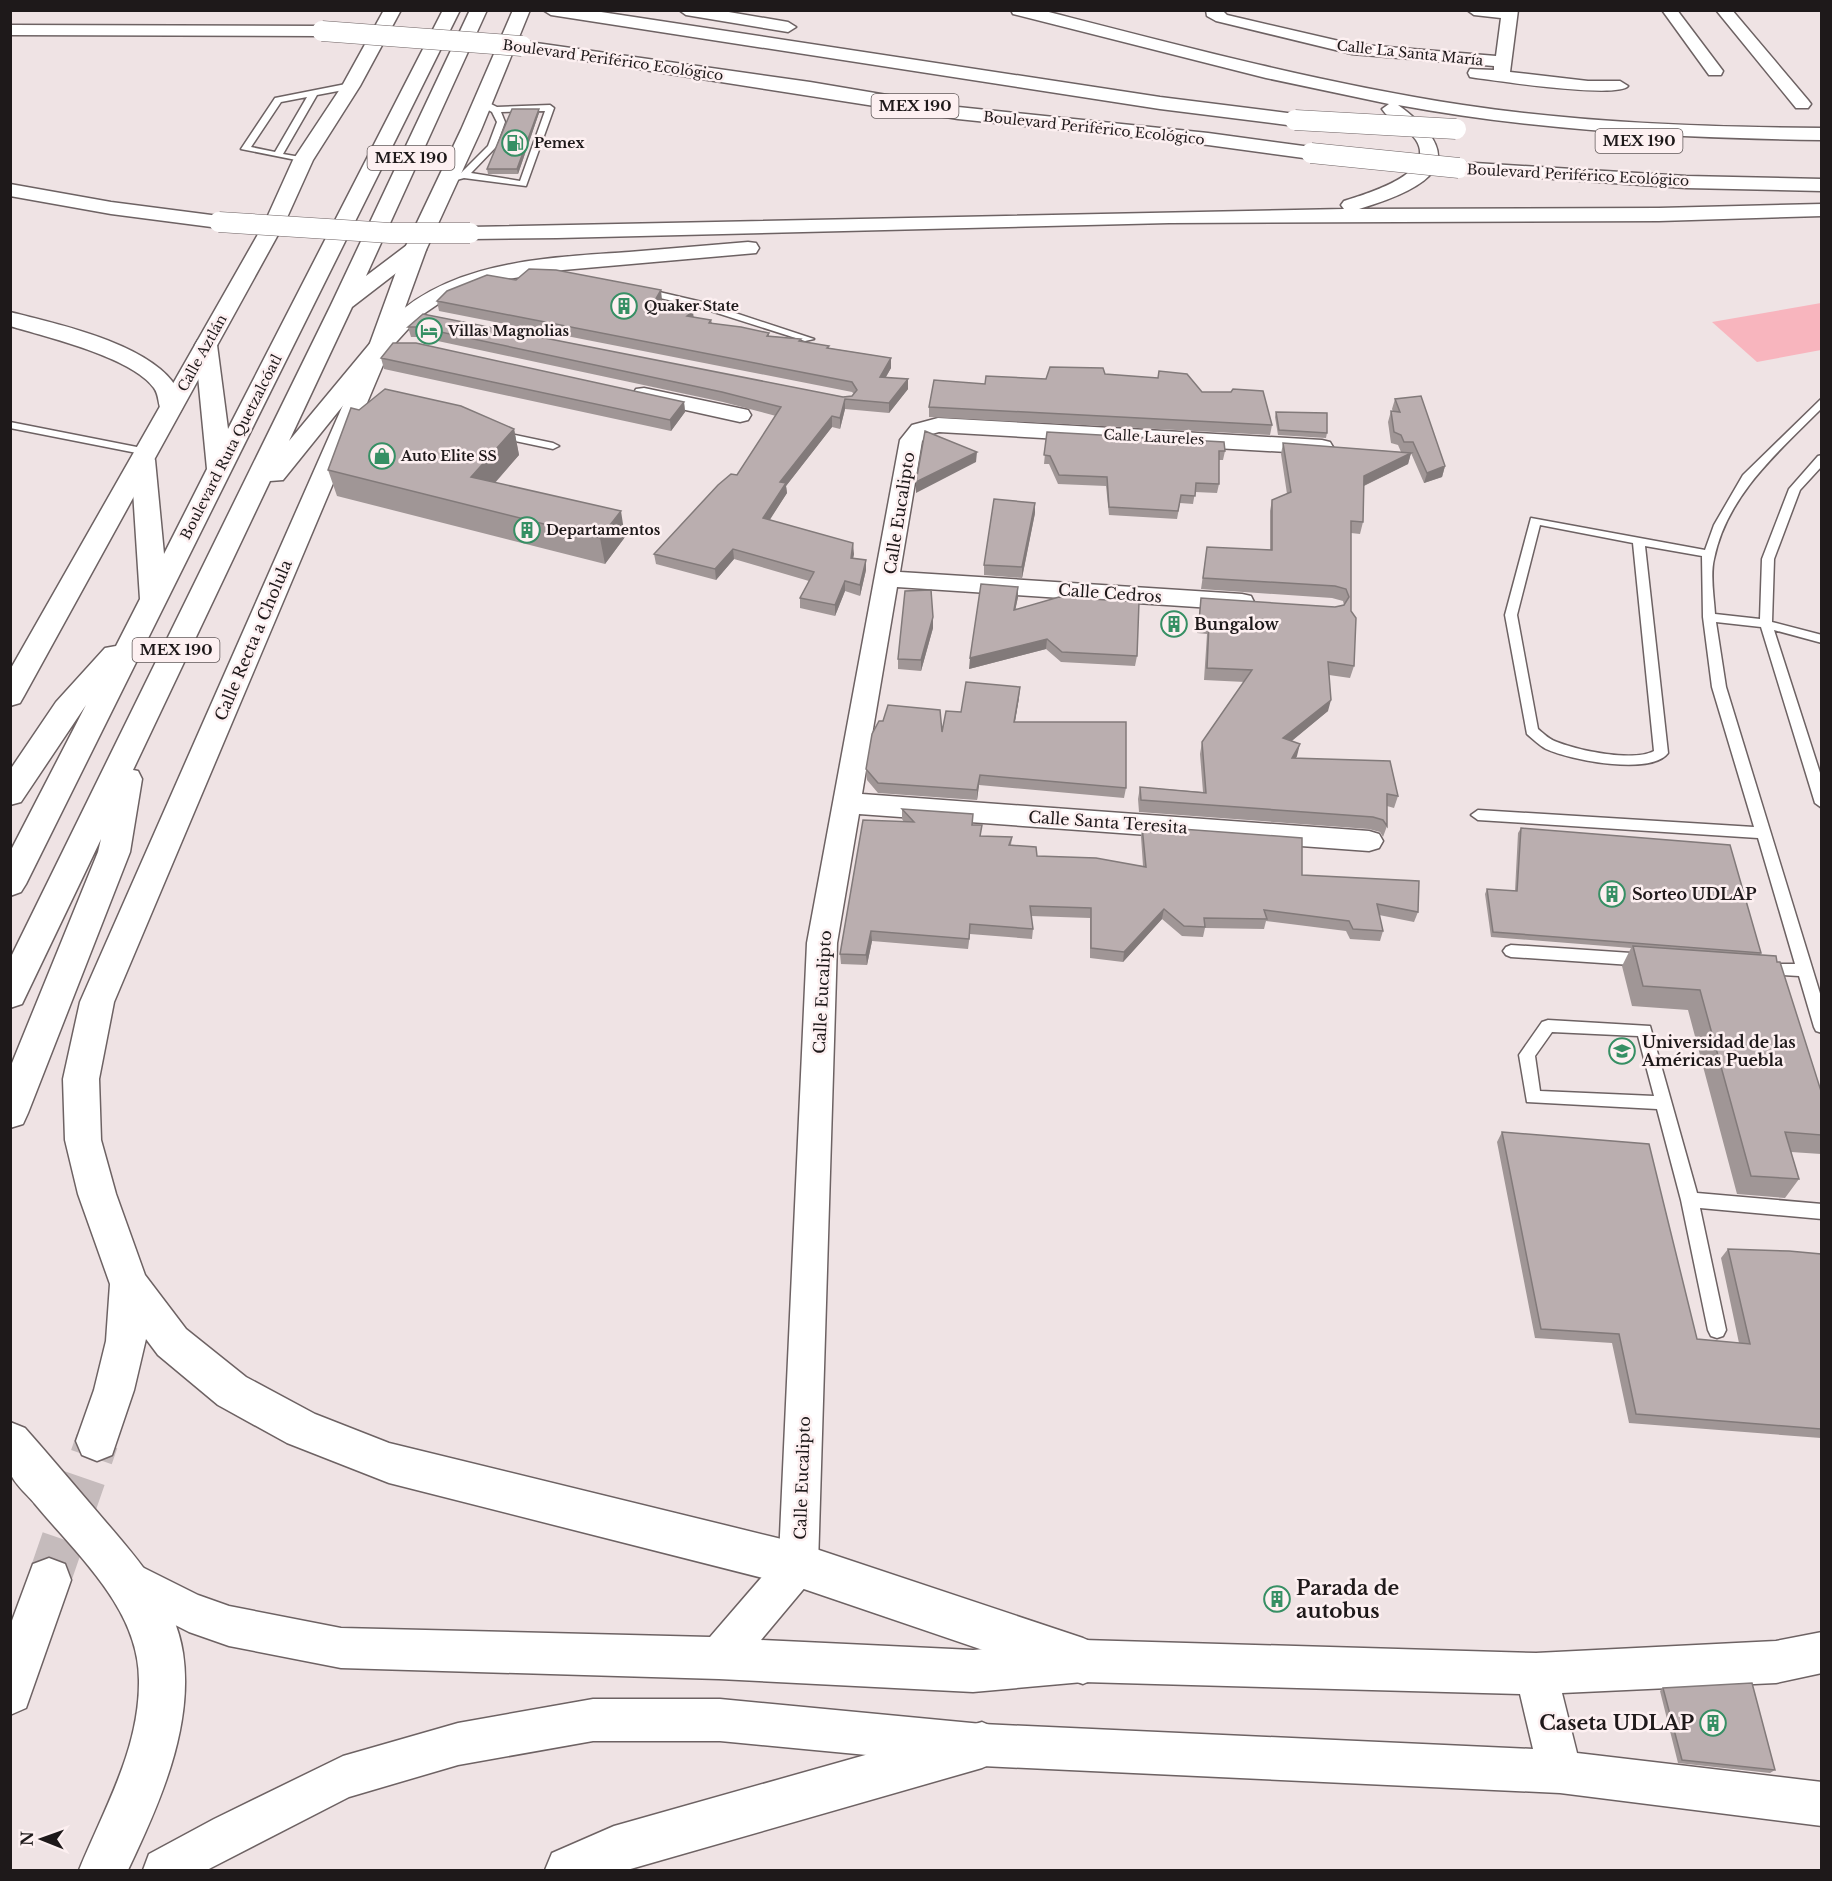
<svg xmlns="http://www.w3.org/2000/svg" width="1832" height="1881" font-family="'Libre Baskerville',serif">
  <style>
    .green { fill: #f8b5be }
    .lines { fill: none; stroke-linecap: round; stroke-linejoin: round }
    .secondary-tunnel { stroke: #c5bbbc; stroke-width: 43; stroke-dasharray: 43 22; stroke-linecap: butt }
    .lane-casing { stroke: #6d6263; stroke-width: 3 }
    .street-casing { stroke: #6d6263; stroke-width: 3 }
    .secondary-casing { stroke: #6d6263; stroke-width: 3 }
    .primary-casing { stroke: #6d6263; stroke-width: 3 }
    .highway-casing { stroke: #6d6263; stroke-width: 3 }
    .lane { fill: #fff; fill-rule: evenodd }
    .street { fill: #fff; fill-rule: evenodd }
    .secondary { fill: #fff; fill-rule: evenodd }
    .primary { fill: #fff; fill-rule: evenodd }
    .highway { fill: #fff; fill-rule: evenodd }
    .highway-bridge-casing { stroke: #6d6263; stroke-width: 21; stroke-linecap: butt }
    .highway-bridge { stroke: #fff; stroke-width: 20 }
    .wall { fill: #a09696 }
    .shaded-wall { fill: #827a7a }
    .building { fill: #baaeaf; stroke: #827a7a; stroke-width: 1.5 }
    .labels { text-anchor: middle; stroke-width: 5; stroke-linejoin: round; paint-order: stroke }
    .far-street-label { font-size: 14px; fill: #1e191a; stroke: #fdf0f1 }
    .far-poi-label { font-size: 14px; font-weight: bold; fill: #1e191a; stroke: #fdf0f1; text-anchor: start }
    .shield { fill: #fdf0f1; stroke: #615a5a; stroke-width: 1.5 }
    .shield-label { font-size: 15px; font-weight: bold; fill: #1e191a }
    .street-label { font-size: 16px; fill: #1e191a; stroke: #fdf0f1 }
    .poi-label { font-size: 16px; font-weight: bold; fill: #1e191a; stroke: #fdf0f1; text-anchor: start }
    .near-poi-label { font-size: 20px; font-weight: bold; fill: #1e191a; stroke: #fdf0f1; text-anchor: start }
  </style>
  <rect width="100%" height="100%" fill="#efe3e4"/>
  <path class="green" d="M1821,303V350L1757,362L1712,322Z"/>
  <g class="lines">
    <path class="secondary-tunnel" d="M49,1580L97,1441"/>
    <g class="lane-casing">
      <path id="lane" d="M351,83L355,86L354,88L317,95L283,154L306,158V162L241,149L275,98ZM307,97L275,152L251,147L281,102Z
        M479,101H485L497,107L550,105L554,108L526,186L464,178L449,182L444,179L461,173L488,146L497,122L492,112L479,105ZM545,111L520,181L471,173L496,147L505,122L501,112Z
        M642,288L702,302L814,339L805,341L695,306L638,293L637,291Z
        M1822,398V408C1778,452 1727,495 1714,559C1710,575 1714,597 1715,614L1760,619L1762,559L1789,489L1818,456L1822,455V466L1800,490L1774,559L1772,622L1822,635V643L1774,630L1822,779V808L1815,803L1761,627L1716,622L1726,687L1822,1000V1033L1816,1031L1814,1027L1799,976L1763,974L1758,972L1755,968L1758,964H1795L1758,838L1478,820L1471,815L1478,810L1754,827L1712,687L1703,617L1702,556L1645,546L1668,753C1651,776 1570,760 1546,749C1539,745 1533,739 1527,734L1505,615L1531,518L1705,550L1714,525L1743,475ZM1540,525L1633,543L1654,751C1633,762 1580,751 1557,742C1550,740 1544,734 1538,729L1517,615Z
        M10,422L147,449L153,452L147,455L10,428Z
        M496,431L553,443L559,446L553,449L492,436L490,434Z
        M1511,945L1646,954L1651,956L1654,960L1651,964L1646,966L1511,957L1506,955L1503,951L1506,947Z
        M1548,1020L1650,1026L1697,1193L1822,1204V1219L1700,1208L1726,1330L1723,1336L1717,1338L1711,1336L1708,1330L1681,1200L1657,1109L1527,1102L1519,1055L1542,1022ZM1552,1032L1638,1036L1654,1096L1540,1091L1535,1056Z"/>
    </g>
    <g class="street-casing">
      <path id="street" d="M679,10H717L788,22L796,27L788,32L686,15Z
        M1206,10H1222L1227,15L1352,44L1496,56L1501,18L1474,15L1467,10H1518L1510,72L1588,81H1620L1628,86C1618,99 1498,81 1476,78L1470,77L1468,73L1470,69L1494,70V66L1352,54L1216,21L1207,16Z
        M1662,10H1677L1723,71L1721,75H1709Z
        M1716,10H1732L1808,100L1811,104L1808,108H1796Z
        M644,388L748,410L751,415L748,420L740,422L636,399L633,394L636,389Z
        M938,418L1322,440L1330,442L1333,447L1330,452L1322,454L939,432L928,435L922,441L900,572L1242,594L1251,596L1254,602L1251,608L1242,610L897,587L862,794L1369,831L1379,834L1383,841L1379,848L1369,851L859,814L837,943L818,1565L812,1579L761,1640L973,1650L1083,1640L1536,1653L1776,1641L1822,1632V1673L1776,1683L1562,1693L1577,1753L1822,1782V1826L1560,1793L982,1766L720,1741H593L458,1765L349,1797L207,1870H143L149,1854L214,1819L343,1756L458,1723L593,1699H720L982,1724L1533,1749L1520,1694L1083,1682L973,1692L719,1679L341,1668L229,1646L189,1632L116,1595L110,1581L116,1567L130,1561L198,1595L229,1606L341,1628L710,1637L779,1557L807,943L900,440L912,425Z"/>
    </g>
    <g class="secondary-casing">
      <path id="secondary" d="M384,10H401L360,86L313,160L285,222L24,696L20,703L10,706V670L265,222L293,160L342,86Z
        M513,10H530L481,130L426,250L391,346L114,1002L99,1079L101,1140L116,1194L145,1275L186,1329L246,1377L315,1414L389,1443L798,1543L1083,1638L1099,1645L1106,1661L1099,1677L1083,1684L798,1587L389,1483L287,1443L218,1405L158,1355L146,1339L134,1390L112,1455L97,1461L82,1455L76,1441L94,1390L106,1341L110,1284L78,1194L65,1140L63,1079L80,1002L369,346L404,250L461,130Z
        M49,1558L65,1564L71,1580L26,1708L10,1715V1626L33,1564Z
        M982,1722L998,1729L1005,1745L998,1761L982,1768L627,1870H545L552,1853L614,1826Z"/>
    </g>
    <g class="primary-casing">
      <path id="primary" d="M443,10H460L26,884L21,892L10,896V852L86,705L21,802L10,805V770L56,702L105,648L116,646L140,599L131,460L134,455L143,453L152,455L155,460L164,554L207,469L195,345L198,340H214L217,345L228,429Z
        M470,10H487L366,276L407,245H423L426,250L352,307L289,441L372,341H388L391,346L283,480L270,481L133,770L138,771L142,779L130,852L28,1113L23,1124L10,1128V1068L98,852L101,839L22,1004L10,1008V959L331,305Z
        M10,1422L25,1428C50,1456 74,1485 99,1514C133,1554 175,1598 183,1653C194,1727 159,1805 128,1870H79C104,1809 140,1748 139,1680C139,1609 78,1556 35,1504C29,1496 13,1483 10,1472C7,1457 10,1438 10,1422Z"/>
    </g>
    <g class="highway-casing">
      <path id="highway" d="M543,10H588L1160,97L1295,114L1305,120L1295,126L1160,109L551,15Z
        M1011,10H1041C1181,46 1320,83 1463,105C1582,123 1702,127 1822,128V140C1680,138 1538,131 1398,105C1477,162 1426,189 1359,209L1659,208L1822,204V216L1659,221L1169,223L557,238L470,239L463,237L460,233L463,229L470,227L1344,209L1341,205L1344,201C1365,194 1438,174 1416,140C1407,127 1390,122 1382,109L1389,104L1266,78L1013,14Z
        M10,25L322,26L331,31L322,36L10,35Z
        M522,41L810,82L958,107L1208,133L1311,147L1321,153L1311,159L1208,145L958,119L516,50L513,46L516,42Z
        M1459,162L1686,176L1822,179V191L1686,188L1452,172L1449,168L1452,164Z
        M10,184L111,202L219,216L226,218L229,222L226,226L219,228L111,214L10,196Z
        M748,242L756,243L759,248L756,253L563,270L490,282L441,302L419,317L388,351H372L369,346C426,262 537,258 629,252C669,249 708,245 748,242Z
        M10,312C58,324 151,344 177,388C183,396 186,404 179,413L171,415L163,413C157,405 160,396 154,388C132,357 46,337 10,326Z"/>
    </g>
    <use href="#lane" class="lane"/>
    <use href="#street" class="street"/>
    <use href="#secondary" class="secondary"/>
    <use href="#primary" class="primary"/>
    <use href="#highway" class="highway"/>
    <g class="highway-bridge-casing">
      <path id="highway-bridge" d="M322,31L522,46
        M1295,120L1456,129
        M1311,153L1459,168
        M219,222L390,233H470"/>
    </g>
    <use href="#highway-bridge" class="highway-bridge"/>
  </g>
  <path class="wall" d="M539,109V113L518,174H488L487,169Z
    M662,300L660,304L693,311V317L711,320L712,323L769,333V336L801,339V342L829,348L891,358V368L886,377L908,389L889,413L845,409L840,429L832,427L786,486L787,493L769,520L854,554L853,558L866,560V570L860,596L845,591L835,616L800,608V598L809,581L734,559L716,580L656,564L654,554L737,475L776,416L723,402L419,337H411L408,327L423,314L843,397L852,396L854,394L852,392L439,311L437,301Z
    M381,358L684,402L685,412L671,431L384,369Z
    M1046,379L1202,392L1272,425L1270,435L929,417V407L985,384Z
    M1395,399L1445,466L1442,477L1424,483L1411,453L1408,464L1364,486L1363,522L1360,534L1351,533V611L1354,666L1350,678L1329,675L1328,711L1291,741L1297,756L1296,758L1398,796L1394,808L1387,806V826L1383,837L1380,832L1369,829L1139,812L1138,799L1140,787L1203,792L1200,754L1202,742L1245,682L1204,680L1207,634L1197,633L1201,598L1335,607L1344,605L1343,601L1332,598L1201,589L1207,547L1270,550V511L1272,500L1287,494L1281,454L1283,443L1401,452L1398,445L1391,443L1388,422L1391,411L1393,412L1392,409Z
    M1276,412L1327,433L1326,438L1278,435L1275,417Z
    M514,429L519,455L495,483L625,537L605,564L337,496L328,470Z
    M1047,432L1225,451L1223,460H1219V484L1217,493L1195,492L1193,504L1180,503L1177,519L1109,515L1106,486L1058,484L1049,464H1044Z
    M1035,513L1022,578L984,575V565Z
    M1018,587V597L1015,610L1137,656L1135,666L1061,662L1046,649L969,669Z
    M933,617V628L921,671L898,669V659Z
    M1019,698L1015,722L1126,788L1124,798L979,785L977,800L878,793L867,780L866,769L942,732L961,712Z
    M902,809L973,825L981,836L1012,837L1011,845L1037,856L1143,866L1141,837L1142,826L1302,875L1418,912L1414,922L1379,915L1383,931L1380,941L1350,939L1346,931L1266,921L1264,929L1205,928L1203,937L1182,936L1162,919L1123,962L1090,958V918L1031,916L1033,929L1032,939L970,934L968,949L872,941L867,965L841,964L840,954L904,822L902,819Z
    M1521,828L1761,953L1760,955L1821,1091V1154L1791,1152L1799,1179L1785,1198L1737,1194L1688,1010L1632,1006L1622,966L1631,948L1491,937L1485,894L1487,889L1515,891L1518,833Z
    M1502,1132L1697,1339L1739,1343L1721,1258L1728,1249L1821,1254V1438L1629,1423L1612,1343L1535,1338L1497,1142Z
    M1663,1688L1775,1770L1770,1773L1678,1763L1660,1691Z"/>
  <path class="shaded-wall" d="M539,109V113L518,174L517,169Z
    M661,290L662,300L655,312L654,302Z
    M693,311L694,321L687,316Z
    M891,358V368L880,387V377Z
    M908,379V389L889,413V403Z
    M845,399V409L840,429V418Z
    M684,402L685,412L671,431L670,420Z
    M832,416V427L786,486L787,493L764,529L763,518L780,482Z
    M514,429L519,455L477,503L471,477Z
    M977,452L976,462L916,493V482Z
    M1411,453L1408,464L1361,487L1364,476Z
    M1445,466L1442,477L1424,483L1427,473Z
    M1035,503V513L1022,578V567Z
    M621,511L625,537L605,564L600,538Z
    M853,543L854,554L851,568V558Z
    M733,549L734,559L716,580L715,569Z
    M866,560V570L860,596V585Z
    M845,581V591L835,616V605Z
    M1018,587V597L1013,621L1014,610Z
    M933,617V628L921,671V660Z
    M1047,639L1046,649L969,669L970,658Z
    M1020,687L1019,698L1013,732L1014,722Z
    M1331,700L1328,711L1281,750L1283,738Z
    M1300,744L1297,756L1289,770L1292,758Z
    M980,775L979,785L977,800V790Z
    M1164,909L1162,919L1123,962L1124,952Z
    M871,931L872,941L867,965L866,955Z"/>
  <path class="building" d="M512,109H539L517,169H487Z
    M529,269L556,270L661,290L654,302L693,311L687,316L711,320L709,323L741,327L769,333L767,336L801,339L799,341L829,346L827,348L891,358L880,377L908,379L889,403L845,399L840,418L832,416L780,482L786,483L763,518L853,543L851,558L866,560L860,585L845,581L835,605L800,598L814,572L733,549L715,569L654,554L718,485L731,474L737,475L781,407L722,392L417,327H408L423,314L843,397L852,396L857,390L852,382L437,301L447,291L487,275L516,280Z
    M393,343H416L684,402L670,420L381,358Z
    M1050,367L1103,368L1105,374L1158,378L1159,371L1187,374L1202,392H1231L1233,389L1263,391L1272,425L929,407L934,380L985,384L986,376L1046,379Z
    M385,389L461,406L514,429L471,477L621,511L600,538L328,470L351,408L359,410Z
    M1421,396L1445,466L1427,473L1413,442H1404L1401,435L1394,432L1391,411L1400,412L1395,399Z
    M1276,412L1327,413V433L1279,430Z
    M925,431L977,452L916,482Z
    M1047,432L1224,442L1225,451H1219V484L1196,483L1195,496L1181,495L1178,511L1109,507L1107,477L1059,475L1050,456L1044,455Z
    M1283,443L1411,453L1364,476L1363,522L1351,521V611L1356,618L1354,666L1328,662L1331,700L1283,738L1300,744L1292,758L1390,761L1398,796L1387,794V826L1383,820L1373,817L1141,800L1140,787L1206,793L1202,742L1252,670L1207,668L1209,623L1199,622L1201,598L1335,607L1344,605L1349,597L1346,589L1335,586L1203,578L1207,547L1272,550V500L1291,492Z
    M994,499L1035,503L1022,567L984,565Z
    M981,584L1018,587L1014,610L1059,597L1139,602L1137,656L1062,652L1047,639L970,658Z
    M931,590L933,617L921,660L898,659L905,591Z
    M966,682L1020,687L1014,722H1126V788L980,775L977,790L878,783L866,769L872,734L879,721H883L888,705L940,710L942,732L946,711L961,712Z
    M902,809L973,814L972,825H982L980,836L1012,837L1009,845L1036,847L1037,856L1096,858L1146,867L1142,826L1302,838V875L1419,881L1418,912L1377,904L1383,931L1353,929L1349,921L1264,910L1267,919L1204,918L1205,927L1184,926L1164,909L1124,952L1091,948V908L1030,906L1033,929L970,924L969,939L871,931L866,955L840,954L863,820L914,822Z
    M1521,828L1730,845L1761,953L1493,932L1487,889L1517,891Z
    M1633,946L1776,956L1777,962H1780L1821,1091V1135L1785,1132L1799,1179L1751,1176L1700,990L1643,986Z
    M1502,1132L1649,1144L1697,1339L1750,1344L1728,1249L1789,1251L1821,1254V1429L1636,1414L1619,1334L1541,1329Z
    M1752,1683L1775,1770L1682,1760L1663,1688Z"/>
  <defs>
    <g id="fuel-ring" transform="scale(1.35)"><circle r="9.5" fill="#fdf0f1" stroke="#368f64" stroke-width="1.5"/><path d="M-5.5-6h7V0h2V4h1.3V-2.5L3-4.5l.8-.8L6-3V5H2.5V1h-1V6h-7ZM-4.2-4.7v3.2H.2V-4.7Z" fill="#368f64"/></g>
    <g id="building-ring" transform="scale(1.35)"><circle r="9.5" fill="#fdf0f1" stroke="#368f64" stroke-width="1.5"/><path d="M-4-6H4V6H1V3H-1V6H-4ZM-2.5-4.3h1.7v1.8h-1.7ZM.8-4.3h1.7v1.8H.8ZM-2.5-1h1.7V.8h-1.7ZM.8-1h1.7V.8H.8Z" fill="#368f64"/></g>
    <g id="hotel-ring" transform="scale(1.35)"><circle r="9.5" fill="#fdf0f1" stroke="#368f64" stroke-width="1.5"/><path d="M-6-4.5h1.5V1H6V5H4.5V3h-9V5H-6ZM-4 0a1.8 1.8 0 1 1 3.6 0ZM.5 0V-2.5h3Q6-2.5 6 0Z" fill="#368f64"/></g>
    <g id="shop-ring" transform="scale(1.35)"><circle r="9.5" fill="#fdf0f1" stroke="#368f64" stroke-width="1.5"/><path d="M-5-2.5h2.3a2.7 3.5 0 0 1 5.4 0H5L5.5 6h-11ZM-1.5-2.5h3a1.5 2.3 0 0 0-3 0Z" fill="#368f64"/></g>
    <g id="university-ring" transform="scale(1.35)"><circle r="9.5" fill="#fdf0f1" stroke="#368f64" stroke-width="1.5"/><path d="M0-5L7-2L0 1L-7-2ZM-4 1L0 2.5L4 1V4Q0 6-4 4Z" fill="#368f64"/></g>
  </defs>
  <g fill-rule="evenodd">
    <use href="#fuel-ring" x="515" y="143"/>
    <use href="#building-ring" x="624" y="306"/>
    <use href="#hotel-ring" x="429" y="331"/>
    <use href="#shop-ring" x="382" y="456"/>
    <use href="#building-ring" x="527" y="530"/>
    <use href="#building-ring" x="1174" y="624"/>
    <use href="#building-ring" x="1612" y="894"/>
    <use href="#university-ring" x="1622" y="1051"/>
    <use href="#building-ring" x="1277" y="1599"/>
    <use href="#building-ring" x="1713" y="1723"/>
  </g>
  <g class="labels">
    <g class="far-street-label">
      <text transform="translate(1410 53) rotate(6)" y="5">Calle La Santa María</text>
      <text transform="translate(613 60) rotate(8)" y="5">Boulevard Periférico Ecológico</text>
      <text transform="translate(1094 128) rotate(6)" y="5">Boulevard Periférico Ecológico</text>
      <text transform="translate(1578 175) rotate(3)" y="5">Boulevard Periférico Ecológico</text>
      <text transform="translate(202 353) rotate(-61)" y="5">Calle Aztlán</text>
      <text transform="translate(1154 437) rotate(3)" y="5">Calle Laureles</text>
      <text transform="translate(231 447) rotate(-63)" y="5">Boulevard Ruta Quetzalcóatl</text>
    </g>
    <g class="far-poi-label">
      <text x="534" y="148">Pemex</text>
      <text x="644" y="311">Quaker State</text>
      <text x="448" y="336">Villas Magnolias</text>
      <text x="401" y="461">Auto Elite SS</text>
      <text x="546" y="535">Departamentos</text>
    </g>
    <g class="shield">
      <rect x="871.5" y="94" width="87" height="24" rx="4.5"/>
      <rect x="1595.5" y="129" width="87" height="24" rx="4.5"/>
      <rect x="367.5" y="146" width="87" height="24" rx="4.5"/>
      <rect x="132.5" y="638" width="87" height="24" rx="4.5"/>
    </g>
    <g class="shield-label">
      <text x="915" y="111">MEX 190</text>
      <text x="1639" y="146">MEX 190</text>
      <text x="411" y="163">MEX 190</text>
      <text x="176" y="655">MEX 190</text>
    </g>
    <g class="street-label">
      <text transform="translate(899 513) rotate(-81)" y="6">Calle Eucalipto</text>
      <text transform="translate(1110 593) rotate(4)" y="6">Calle Cedros</text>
      <text transform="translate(253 640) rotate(-67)" y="6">Calle Recta a Cholula</text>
      <text transform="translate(1108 822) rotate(4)" y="6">Calle Santa Teresita</text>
      <text transform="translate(822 992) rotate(-87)" y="6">Calle Eucalipto</text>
      <text transform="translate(802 1478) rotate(-88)" y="6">Calle Eucalipto</text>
    </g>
    <g class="poi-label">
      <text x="1194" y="630">Bungalow</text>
      <text x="1632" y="900">Sorteo UDLAP</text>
      <text x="1642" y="1048">Universidad de las<tspan x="1642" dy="18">Américas Puebla</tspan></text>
    </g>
    <g class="near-poi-label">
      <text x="1296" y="1595">Parada de<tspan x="1296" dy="23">autobus</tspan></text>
      <text x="1694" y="1730" text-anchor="end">Caseta UDLAP</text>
    </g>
  </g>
  <rect width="1832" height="1881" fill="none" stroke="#1e191a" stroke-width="24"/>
  <g transform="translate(42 1839) rotate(271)" stroke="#fdf0f1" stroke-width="4.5" paint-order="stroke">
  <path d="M0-4.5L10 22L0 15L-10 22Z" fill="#1e191a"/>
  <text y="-9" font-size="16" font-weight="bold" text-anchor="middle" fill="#1e191a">N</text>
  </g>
</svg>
